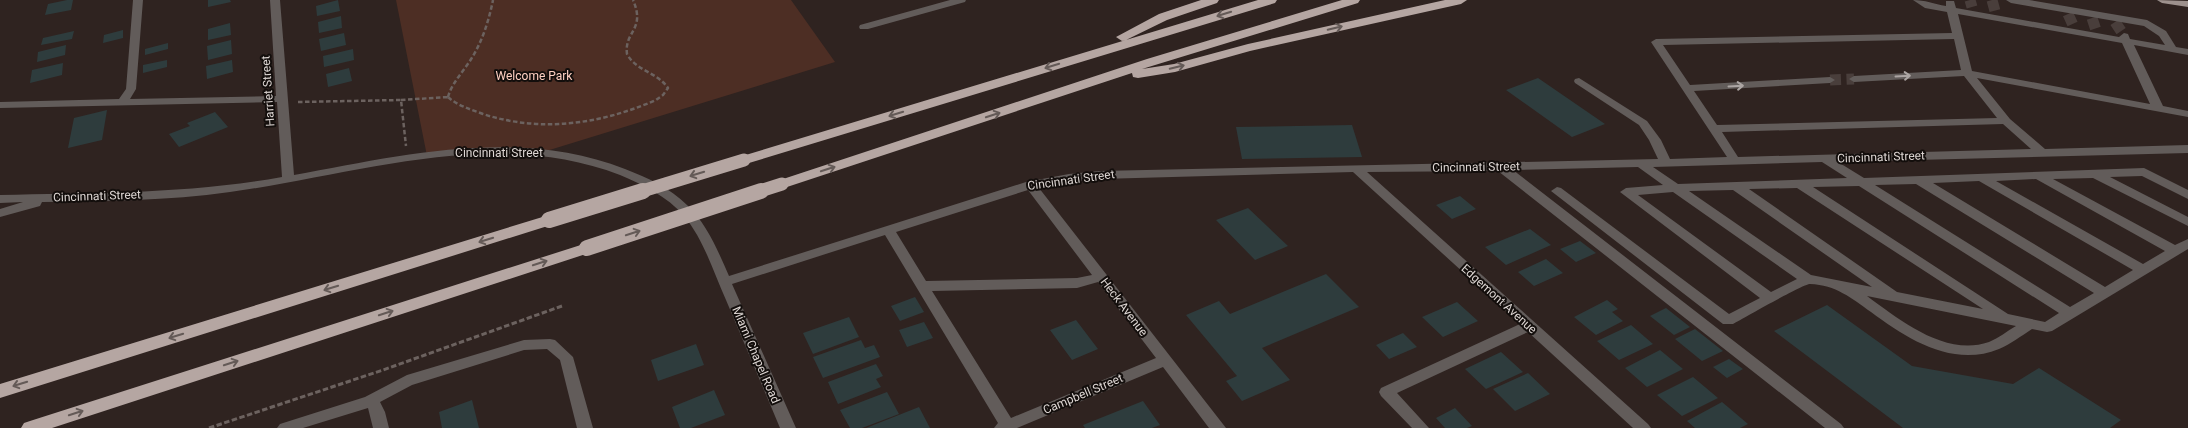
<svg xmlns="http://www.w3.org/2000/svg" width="2188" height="428" font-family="Roboto,sans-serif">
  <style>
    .green { fill: #4d2e24 }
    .building { fill: #2e3c3d }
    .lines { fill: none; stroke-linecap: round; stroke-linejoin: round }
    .minor-tunnel { stroke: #493e3b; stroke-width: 11; stroke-dasharray: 11 5.5; stroke-linecap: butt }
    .path-far1 { stroke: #6c625f; stroke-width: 2.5; stroke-dasharray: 4.5 2.5; stroke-linecap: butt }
    .path { stroke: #6c625f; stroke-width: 3; stroke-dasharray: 5.5 2.5; stroke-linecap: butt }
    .minor { fill: #625c5a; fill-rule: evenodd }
    .major { fill: #9d918d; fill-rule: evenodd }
    .highway { fill: #b5a6a2; fill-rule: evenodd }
    .highway-bridge-far1 { stroke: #b5a6a2; stroke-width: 13 }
    .highway-bridge { stroke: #b5a6a2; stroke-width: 16 }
    .oneway { stroke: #645a57 }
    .oneway2 { stroke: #aca5a3 }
    .labels { text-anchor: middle; stroke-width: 4; stroke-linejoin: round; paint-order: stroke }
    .park-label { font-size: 12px; fill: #ffd0c2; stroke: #130e0c }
    .street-label { font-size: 12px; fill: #ddd6d3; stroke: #130e0c }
  </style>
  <rect width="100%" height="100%" fill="#2f2320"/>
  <path class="green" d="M396,0H791L835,62L543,152L513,150L427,156Z"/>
  <path class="building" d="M67,0H73L71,10L45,15L48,4Z
    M208,0H230L231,2L208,7Z
    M338,0L340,11L317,16L316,6Z
    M341,16L342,28L319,33L318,22Z
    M230,23L231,35L208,40V29Z
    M123,30V38L103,43L104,35Z
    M74,31L72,39L41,45L43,38Z
    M344,33L346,45L321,51L319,39Z
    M231,40L232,54L208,60L207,46Z
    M168,43V49L145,55V49Z
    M66,45L65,55L37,62L38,52Z
    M353,49L354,60L324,67L323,56Z
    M167,60V67L143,73V65Z
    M232,60L233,72L207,79L206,66Z
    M63,63L62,75L30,83L32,70Z
    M349,68L352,81L328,87L326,74Z
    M1538,78L1605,124L1572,137L1506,90Z
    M107,110L102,140L68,148L74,118Z
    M215,112L228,127L179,147L169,134L190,126L187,123Z
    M1352,125L1362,157L1242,159L1236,127Z
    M1460,196L1476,209L1452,219L1436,205Z
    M1248,208L1288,246L1255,260L1216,220Z
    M1530,229L1551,245L1506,265L1485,247Z
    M1580,241L1596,253L1576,262L1560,249Z
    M1546,259L1563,273L1534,286L1518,272Z
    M1326,274L1359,307L1262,348L1290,380L1242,401L1226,381L1237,376L1186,315L1219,301L1230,314Z
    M915,297L924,312L900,321L891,306Z
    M1607,300L1618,309L1612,312L1623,321L1596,335L1574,317Z
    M1457,302L1478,321L1443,337L1422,317Z
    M1827,305L1912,366L2013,384L2039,368L2121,420L2110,428H1903L1774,331Z
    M1666,308L1690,327L1674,335L1650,316Z
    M849,317L859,337L813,354L803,333Z
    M1076,320L1098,349L1072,360L1050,330Z
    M924,322L933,338L907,347L899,330Z
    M1631,325L1653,344L1619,360L1597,341Z
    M1695,329L1723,351L1702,361L1675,339Z
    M1403,333L1417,347L1389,359L1376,345Z
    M861,340L865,348L874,345L880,357L823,378L813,357Z
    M696,344L704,365L658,381L651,360Z
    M1660,350L1683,369L1647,387L1625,368Z
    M1501,352L1523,372L1486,389L1465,369Z
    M1729,359L1743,369L1727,378L1713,367Z
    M876,364L883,376L876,379L881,387L838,404L828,382Z
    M1528,373L1550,394L1515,411L1493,389Z
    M1693,377L1718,398L1682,416L1657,395Z
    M714,390L725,415L691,428H680L672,407Z
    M887,392L899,414L862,428H850L840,410Z
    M472,400L479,428H442L439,412Z
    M1143,401L1160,425L1152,428H1085L1083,425Z
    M1722,402L1748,424L1740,428H1695L1687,421Z
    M919,407L930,428H866Z
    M1455,408L1472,426L1467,428H1445L1436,418Z"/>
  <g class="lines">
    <path class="minor-tunnel" d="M1970,0L1972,7
      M1992,0L1995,11
      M2068,14L2073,25
      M2092,18L2096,30
      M2115,22L2123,34
      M1830,80L1854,79"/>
    <path class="path-far1" d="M448,97C458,106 470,109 483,114C541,133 601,124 656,100L663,95L668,88C657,72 636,71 627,54C624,31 646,30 633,0
      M448,97C452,82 465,70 473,56C483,39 489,20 493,0
      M401,100L448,97
      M298,102L401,100L406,146"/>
    <path class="path" d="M209,428L383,370L562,306"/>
    <path class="minor" d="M133,0H143L136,89L130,99L276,96L270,0H280L294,175C402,155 519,127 625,169C648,178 670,188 687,205C707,224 718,251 729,276L1026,182L1069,174L1100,171L1658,159L1649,140L1639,125L1575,83L1574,81L1575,79L1579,78L1647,121L1661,140L1670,159L1727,157L1651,42L1656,39L1952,33L1947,12L1925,8L1913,0C1925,0 1934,4 1946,6V1H1954L1956,8L2119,37L2124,33L2128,34L2130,39L2165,45L2159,36L2144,26L2011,3L2006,0H2029L2147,20L2166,31L2176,47L2188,49V55L2134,45L2163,106L2188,111V117L1977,78L2010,119L2045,149L2188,145V153L1838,162L1864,178L2144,168L2188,190V199L2142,176L2110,177L2188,217V226L2093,178L2053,179L2175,245L2188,239V249L2052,331L2047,332L2032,329C2021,336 2011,344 1999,349C1953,368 1907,339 1871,312C1851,298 1836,285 1810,284C1803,284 1744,318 1733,324H1723L1551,191L1557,187L1561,188L1729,314L1760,298L1620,192L1626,188L1663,185L1638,167L1513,170L1841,424L1844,428H1825L1498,171L1367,172L1648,424L1651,428H1633L1528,332L1397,393L1429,428H1412L1381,396L1379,392L1381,388L1520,324L1353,172L1100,179L1069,182L1039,188L1226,428H1209L1163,367L1017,428H994L998,423L885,235L732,284L796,428H780C762,385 744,343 726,300C713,271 704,240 684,216C667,196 643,185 620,175C495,126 356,175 230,192C168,201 104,201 42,202L40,206L0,217V209L23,202L0,203V195C94,193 189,194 282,177L277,102L0,108V102L119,99L126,89ZM1958,14L2122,43L2150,104L1972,71ZM1954,39L1961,70L1854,76L1849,79L1854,82L1964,76L1997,118L1717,125L1694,91L1830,83L1835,80L1830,77L1690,85L1663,45ZM2003,124L2031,149L1738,157L1722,132ZM1822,162L1847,178L1678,184L1653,167ZM2036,179L2165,251L2143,264L1996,181ZM1979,181L2133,270L2105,287L1933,183ZM1916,184L2094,293L2070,307L1875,185ZM1859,186L2059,313L2045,322L2008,314L1813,187ZM1797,188L1983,309L1897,292L1749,189ZM1028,190L1092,275L1077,278L926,281L896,232ZM1733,190L1872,287L1811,275L1689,191ZM1673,192L1797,279L1771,292L1638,195ZM1098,282L1156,358L1011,418L932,291L1077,288ZM1867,296L2016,326C2007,331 1999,338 1989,342C1945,357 1900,320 1867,296Z
      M950,0H966L965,2L868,29H860L859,27L860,25Z
      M550,339L555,340L573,357L593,428H577L560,360L547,349L524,350L412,385L380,402L385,412L389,428H373L368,408L303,428H277L280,424L365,397L407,375L524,340Z"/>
    <path class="major" d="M2157,0L2188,1V7L2162,3Z"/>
    <path class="highway" d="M1201,0H1219L1217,3L1167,20L1126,40L1122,41L1116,37L1159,14Z
      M1258,0H1277L1275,3L749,163H739L737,160L739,157Z
      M1342,0H1360L1358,3L1142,69L1174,64L1248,44L1445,0H1467L1461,4L1250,51L1175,72L1138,78L1133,77L1132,73L787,187H777L775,184L777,181L1147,59Z
      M549,215L554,216L557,220L554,224L0,398V384Z
      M587,243L592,244L595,248L592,252L52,428H21L24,423L30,421Z"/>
    <path class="highway-bridge-far1" d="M639,192L744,160
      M757,192L782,184"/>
    <path class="highway-bridge" d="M549,220L643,191
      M587,248L761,191"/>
  </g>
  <defs><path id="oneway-shaft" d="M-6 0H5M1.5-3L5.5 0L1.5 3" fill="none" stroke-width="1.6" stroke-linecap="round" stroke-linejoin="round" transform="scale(1.25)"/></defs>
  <g class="oneway">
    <use href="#oneway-shaft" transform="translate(1224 14) rotate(163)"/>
    <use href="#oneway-shaft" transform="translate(1335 28) rotate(-13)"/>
    <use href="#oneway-shaft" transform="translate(1052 66) rotate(163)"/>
    <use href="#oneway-shaft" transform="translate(1177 67) rotate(-14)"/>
    <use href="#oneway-shaft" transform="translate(896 114) rotate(163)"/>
    <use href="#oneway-shaft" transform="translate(993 115) rotate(-18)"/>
    <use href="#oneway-shaft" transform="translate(828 169) rotate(-18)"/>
    <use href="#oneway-shaft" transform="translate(697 174) rotate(163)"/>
    <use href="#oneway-shaft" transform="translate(633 233) rotate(-18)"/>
    <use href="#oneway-shaft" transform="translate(486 240) rotate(163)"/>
    <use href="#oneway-shaft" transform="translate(540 263) rotate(-18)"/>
    <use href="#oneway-shaft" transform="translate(331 288) rotate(163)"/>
    <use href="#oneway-shaft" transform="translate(386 313) rotate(-18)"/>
    <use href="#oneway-shaft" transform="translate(176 336) rotate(163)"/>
    <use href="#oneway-shaft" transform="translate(231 363) rotate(-18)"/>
    <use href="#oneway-shaft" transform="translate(20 384) rotate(163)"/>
    <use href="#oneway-shaft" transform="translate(76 413) rotate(-18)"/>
  </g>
  <g class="oneway2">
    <use href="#oneway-shaft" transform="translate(1903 76) rotate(-3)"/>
    <use href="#oneway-shaft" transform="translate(1736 86) rotate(-3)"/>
  </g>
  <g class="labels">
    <g class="park-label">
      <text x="534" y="80">Welcome Park</text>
    </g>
    <g class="street-label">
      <text transform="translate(268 91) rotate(-94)" y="4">Harriet Street</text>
      <text x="499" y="157">Cincinnati Street</text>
      <text transform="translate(1881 157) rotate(-2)" y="4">Cincinnati Street</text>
      <text transform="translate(1476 167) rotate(-1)" y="4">Cincinnati Street</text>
      <text transform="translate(1071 180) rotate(-8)" y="4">Cincinnati Street</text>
      <text transform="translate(97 196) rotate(-2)" y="4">Cincinnati Street</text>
      <text transform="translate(1499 299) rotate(42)" y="4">Edgemont Avenue</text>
      <text transform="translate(1124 307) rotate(53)" y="4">Heck Avenue</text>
      <text transform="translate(756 355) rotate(67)" y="4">Miami Chapel Road</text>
      <text transform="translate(1083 394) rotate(-23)" y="4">Campbell Street</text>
    </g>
  </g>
</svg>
